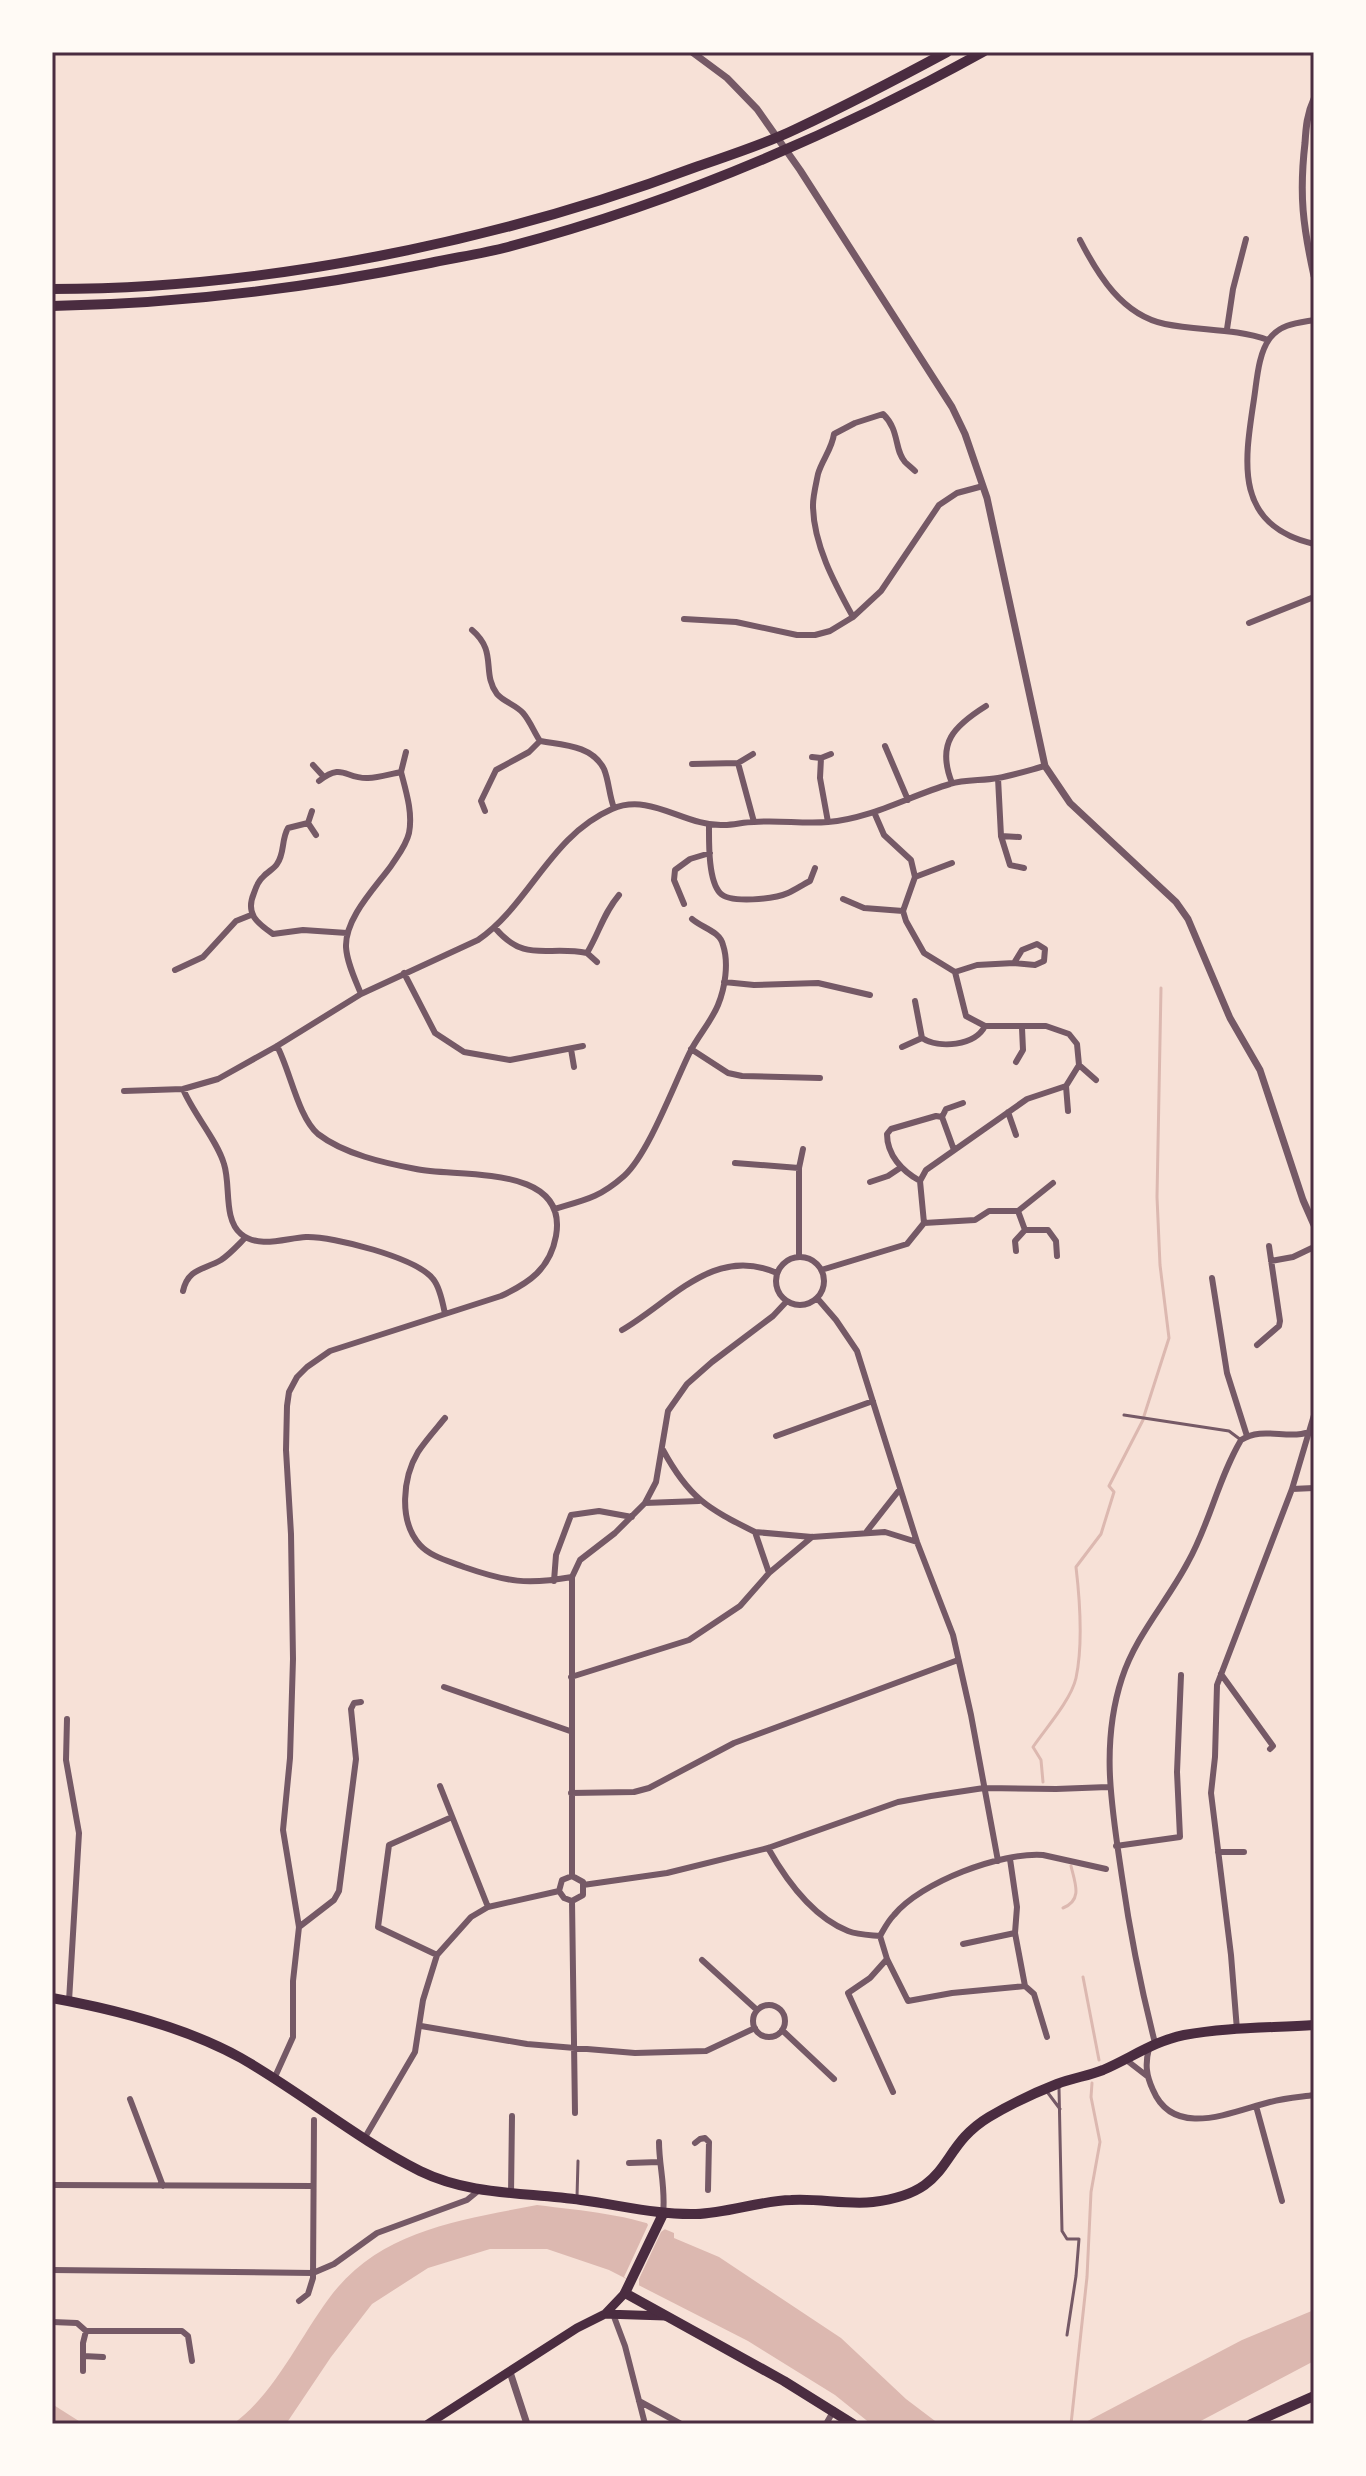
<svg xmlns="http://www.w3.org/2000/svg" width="1366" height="2476" font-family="'Work Sans',sans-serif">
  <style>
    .water { fill: #dcb8b0 }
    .pier { fill: #f7e1d7 }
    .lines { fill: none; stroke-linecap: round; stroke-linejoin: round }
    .stream { stroke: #dcb8b0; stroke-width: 3 }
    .service { stroke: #755966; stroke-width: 3 }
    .minor { stroke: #755966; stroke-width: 6 }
    .tertiary { stroke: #755966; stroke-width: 7 }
    .primary { stroke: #4a2c40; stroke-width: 9 }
    .trunk { stroke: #4a2c40; stroke-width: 10 }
    .neatline { fill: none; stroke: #4a2c40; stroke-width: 3 }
  </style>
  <rect width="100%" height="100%" fill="#f7e1d7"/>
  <path class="water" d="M537,2205C584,2211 630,2214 674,2233V2238L719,2257L841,2338L906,2399L939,2424H871L835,2395L748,2341L609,2270L547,2249H490L428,2268L372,2304L331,2357L286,2424H233C276,2393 301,2334 333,2293C384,2229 462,2220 537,2205Z
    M1314,2310V2361L1195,2424H1082L1242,2340Z
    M52,2404L82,2423L84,2424H52Z"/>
  <path class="pier" d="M646,2221L665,2229L661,2232L639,2279V2286L624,2277L648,2225Z"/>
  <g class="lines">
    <path class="stream" d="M1144,1416L1169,1338L1160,1265L1157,1197L1161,988
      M1043,1782L1041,1760L1033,1747C1046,1728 1071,1700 1076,1678C1083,1645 1080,1601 1076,1567L1101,1534L1114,1492L1109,1486L1143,1420
      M1063,1908C1083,1900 1075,1883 1071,1866
      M1083,1977L1099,2060
      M1071,2424L1087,2277L1091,2192L1100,2142L1091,2097L1092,2083"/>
    <path class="service" d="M1124,1415L1229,1431L1241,1440
      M1059,2088L1062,2231L1067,2239H1079L1076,2276L1067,2335
      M1048,2093L1060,2109
      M577,2197L578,2161"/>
    <path class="minor" d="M1080,240C1098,275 1122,315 1165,324C1200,331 1234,328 1268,340
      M1314,320C1297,323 1281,324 1270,338C1258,354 1257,380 1254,399C1244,464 1234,525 1314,544
      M1227,329L1233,289L1246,239
      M853,617C835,584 813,544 813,505C813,496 816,484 818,474C822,460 832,449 834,434L855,423L883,414C900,430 894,450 905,462C908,465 912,468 915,471
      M684,619L736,622L797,635H815L830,631L853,617L881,591L939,505L957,493L983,486
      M1249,623L1314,597
      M472,630C498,652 481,672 497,694C504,702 516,705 523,713C530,721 534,732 540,741C562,745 592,745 604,769C609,781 609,795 614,808
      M885,746L908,800
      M812,757L821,758L831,754
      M821,758L820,778L828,822
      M738,763L754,822
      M692,764L738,763L753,754
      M313,765L324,777
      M401,772L406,752
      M998,778L1001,836L1010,865L1024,868
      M319,781C343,762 345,779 368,778C379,778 390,774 401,772C406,791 413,813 409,833C406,846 398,855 391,866C375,888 345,918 346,947C347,963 355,979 361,994
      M952,783C936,743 954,726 986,706
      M312,811L308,823L288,828C281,840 285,853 277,864C274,869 267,872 263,877C258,881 256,887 254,893C245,914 257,923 273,934L303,930L347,933
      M485,811L481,801L496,770L529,752L540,741
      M874,812L884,835L911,860L915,877L903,911L906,921L924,953L955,972L966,1016L985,1026H1046L1069,1034L1077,1044L1079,1065L1066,1086L1027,1099L926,1170L920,1181L924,1223
      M308,823L316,835
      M709,825C709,842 708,880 720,893C730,904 775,899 788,893C795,890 802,885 810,881L815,868
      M1001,836L1019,837
      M915,877L952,863
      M843,899L864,908L903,911
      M684,904L674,880L675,870L690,859L710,853
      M495,928C526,964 546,945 587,953C600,931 603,914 619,895
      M587,953L597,962
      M175,970L203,957L236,921L251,915
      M955,972L977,965L1014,963L1022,950L1037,944L1045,949L1044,961L1035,965L1014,963
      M404,973L435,1033L464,1052L510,1060L583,1046
      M724,982L754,985L818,983L870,995
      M915,1001L922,1038C939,1049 975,1046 985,1026
      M902,1047L922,1038
      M571,1049L574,1067
      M691,1049L728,1073L742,1076L820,1078
      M1016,1062L1023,1050L1022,1028
      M1079,1065L1096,1080
      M1066,1086L1068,1111
      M183,1089C194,1115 217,1140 224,1164C231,1185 223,1219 241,1234C259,1249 286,1238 306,1237C333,1236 417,1258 433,1279C440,1287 443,1304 445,1314
      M124,1091L183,1089L218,1079L277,1046L361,994L478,940C530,904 550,836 612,809C651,792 685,827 724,825C734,825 744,822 754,822C779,820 803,824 828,822C870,819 909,796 950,784C965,779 982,781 998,778C1014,775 1030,770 1045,766
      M1008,1112L1016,1135
      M942,1117L946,1109L963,1103
      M735,1163L799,1168
      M920,1181C902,1171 887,1155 887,1134L891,1129L936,1116L942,1117L954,1150
      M870,1182L888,1176L900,1168
      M554,1209C585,1200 599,1198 624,1176C649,1153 674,1084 690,1052C698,1036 711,1022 718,1005C725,988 729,963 723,945C720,931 702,928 692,919
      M1025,1230H1048L1056,1241L1057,1256
      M1016,1251L1015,1241L1025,1230L1018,1211
      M799,1257V1168L803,1149
      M776 1281a24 24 0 1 1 48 0a24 24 0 1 1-48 0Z
      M1271,1261L1293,1257L1314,1247
      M821,1270L907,1244L924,1223L975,1220L989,1211H1018L1053,1183
      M1212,1278L1227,1373L1247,1436
      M183,1291C188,1268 204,1270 221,1260C230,1254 237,1246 245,1238
      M817,1298L836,1320L857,1351L917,1542L953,1635L971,1715L998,1861
      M622,1330C672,1301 714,1245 777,1273
      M1257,1345L1279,1326L1280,1321L1269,1246
      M445,1418C436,1429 426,1440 418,1452C403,1477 398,1521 420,1545C431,1557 449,1561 464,1567C507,1582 527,1585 572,1577
      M776,1436L873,1401
      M663,1450C689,1498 707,1508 755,1532
      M1292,1489L1314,1488
      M645,1503L699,1501
      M867,1531L900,1489
      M769,1573L755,1532L812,1537L885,1532L917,1542
      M554,1581L556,1555L571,1515L599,1511L632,1517
      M1221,1674L1273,1746L1270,1749
      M571,1677L689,1640L740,1606L769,1573L812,1537
      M444,1687L570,1731
      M67,1719L66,1760L79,1833L69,2001
      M440,1786L488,1907
      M571,1793L634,1792L649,1788L734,1743L958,1660
      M1116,1846L1180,1837L1177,1772L1181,1675
      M768,1848C786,1880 813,1917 848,1931C858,1935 870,1935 880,1936
      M1218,1852H1244
      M1010,1859L1017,1907L1015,1933L1025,1986L1034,1994L1047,2037
      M572,1876V1577L580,1560L615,1533L645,1503L656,1482L668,1411L687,1384L712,1362L773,1316L787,1301
      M583,1885L667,1873L768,1848L898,1802L931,1796L984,1788L1056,1789L1108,1787
      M559,1891L564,1898L572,1901L583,1895V1882L572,1876
      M559,1891L562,1880L572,1876
      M572,1901L575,2113
      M299,1927L334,1900L339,1891L356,1759L351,1709L354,1703L361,1702
      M963,1944L1015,1933
      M437,1955L378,1927L389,1845L452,1817
      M887,1959L870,1978L848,1993L893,2092
      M702,1960L757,2010
      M1025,1986L952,1993L908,2001L887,1959L880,1936C884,1929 888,1921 894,1915C921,1882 1001,1852 1043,1855L1106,1869
      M753 2021a16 16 0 1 1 32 0a16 16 0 1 1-32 0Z
      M421,2026L527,2044L635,2053L706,2051L755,2028
      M782,2030L834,2079
      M1237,2030L1231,1955L1211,1793L1215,1757L1217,1685L1292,1489L1314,1415
      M1155,2043C1141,1988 1130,1933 1122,1877C1112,1809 1100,1745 1122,1678C1136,1635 1167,1602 1188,1562C1210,1523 1218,1479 1241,1440C1264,1425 1290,1442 1314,1430
      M1149,2048C1145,2064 1146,2075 1153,2090C1174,2140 1233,2111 1270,2102C1285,2098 1300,2097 1314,2095
      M1125,2059L1147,2076
      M274,2079L293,2037V1981L299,1927L283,1830L290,1758L293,1659L291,1534L286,1450L287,1406L289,1392L297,1377L307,1367L330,1351L501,1296C529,1283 550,1269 556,1236C569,1163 458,1178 416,1169C384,1163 344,1154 318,1134C298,1117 290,1070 277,1046
      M130,2099L163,2186
      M1256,2106L1282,2201
      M364,2139L415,2052L423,2000L437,1955L471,1917L488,1907L559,1891
      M659,2142C659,2166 666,2189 663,2214
      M695,2143L700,2139L705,2138L709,2142L708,2190
      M629,2163L659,2162
      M52,2185L313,2186
      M511,2194L512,2116
      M52,2270L313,2273L334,2264L377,2233L467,2200L478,2191
      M299,2301L308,2294L313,2278L314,2120
      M613,2314L625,2346L645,2424
      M52,2322L77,2323L86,2331H182L188,2336L192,2361
      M83,2356L103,2357
      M83,2371V2343L86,2331
      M639,2401L681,2424
      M826,2424L834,2410"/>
    <path class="tertiary" d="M692,52L727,78L757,109L800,170L952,407L965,434L987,498L1045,766L1070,803L1176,902L1188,919L1230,1018L1260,1070L1303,1200L1314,1225
      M1314,99C1307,114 1306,127 1305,143C1299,195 1303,226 1314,276
      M510,2372L527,2424"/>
    <path class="primary" d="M605,2314L665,2316
      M428,2424L577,2328L605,2314L625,2293"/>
    <path class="trunk" d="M52,289C263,289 496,242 693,168C727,156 763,145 796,129C847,105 897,79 947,52
      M52,306C178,304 301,289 425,264C452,258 481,254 508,247C674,203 833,135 983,52
      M52,1998C113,2009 187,2028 241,2058C302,2093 357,2139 420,2171C471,2196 526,2192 581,2200C620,2205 657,2215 696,2214C728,2213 759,2201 791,2200C818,2198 846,2205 873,2202C955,2192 936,2149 989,2117C1011,2104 1034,2093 1057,2084C1072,2078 1088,2076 1103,2070C1131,2058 1154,2041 1184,2035C1226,2027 1271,2028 1314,2025
      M663,2214L625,2293L784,2381L853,2424
      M1251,2424L1314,2396"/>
  </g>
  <rect width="1366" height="2476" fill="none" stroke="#fffaf5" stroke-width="108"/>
  <rect x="54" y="54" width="1258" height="2368" class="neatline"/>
</svg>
